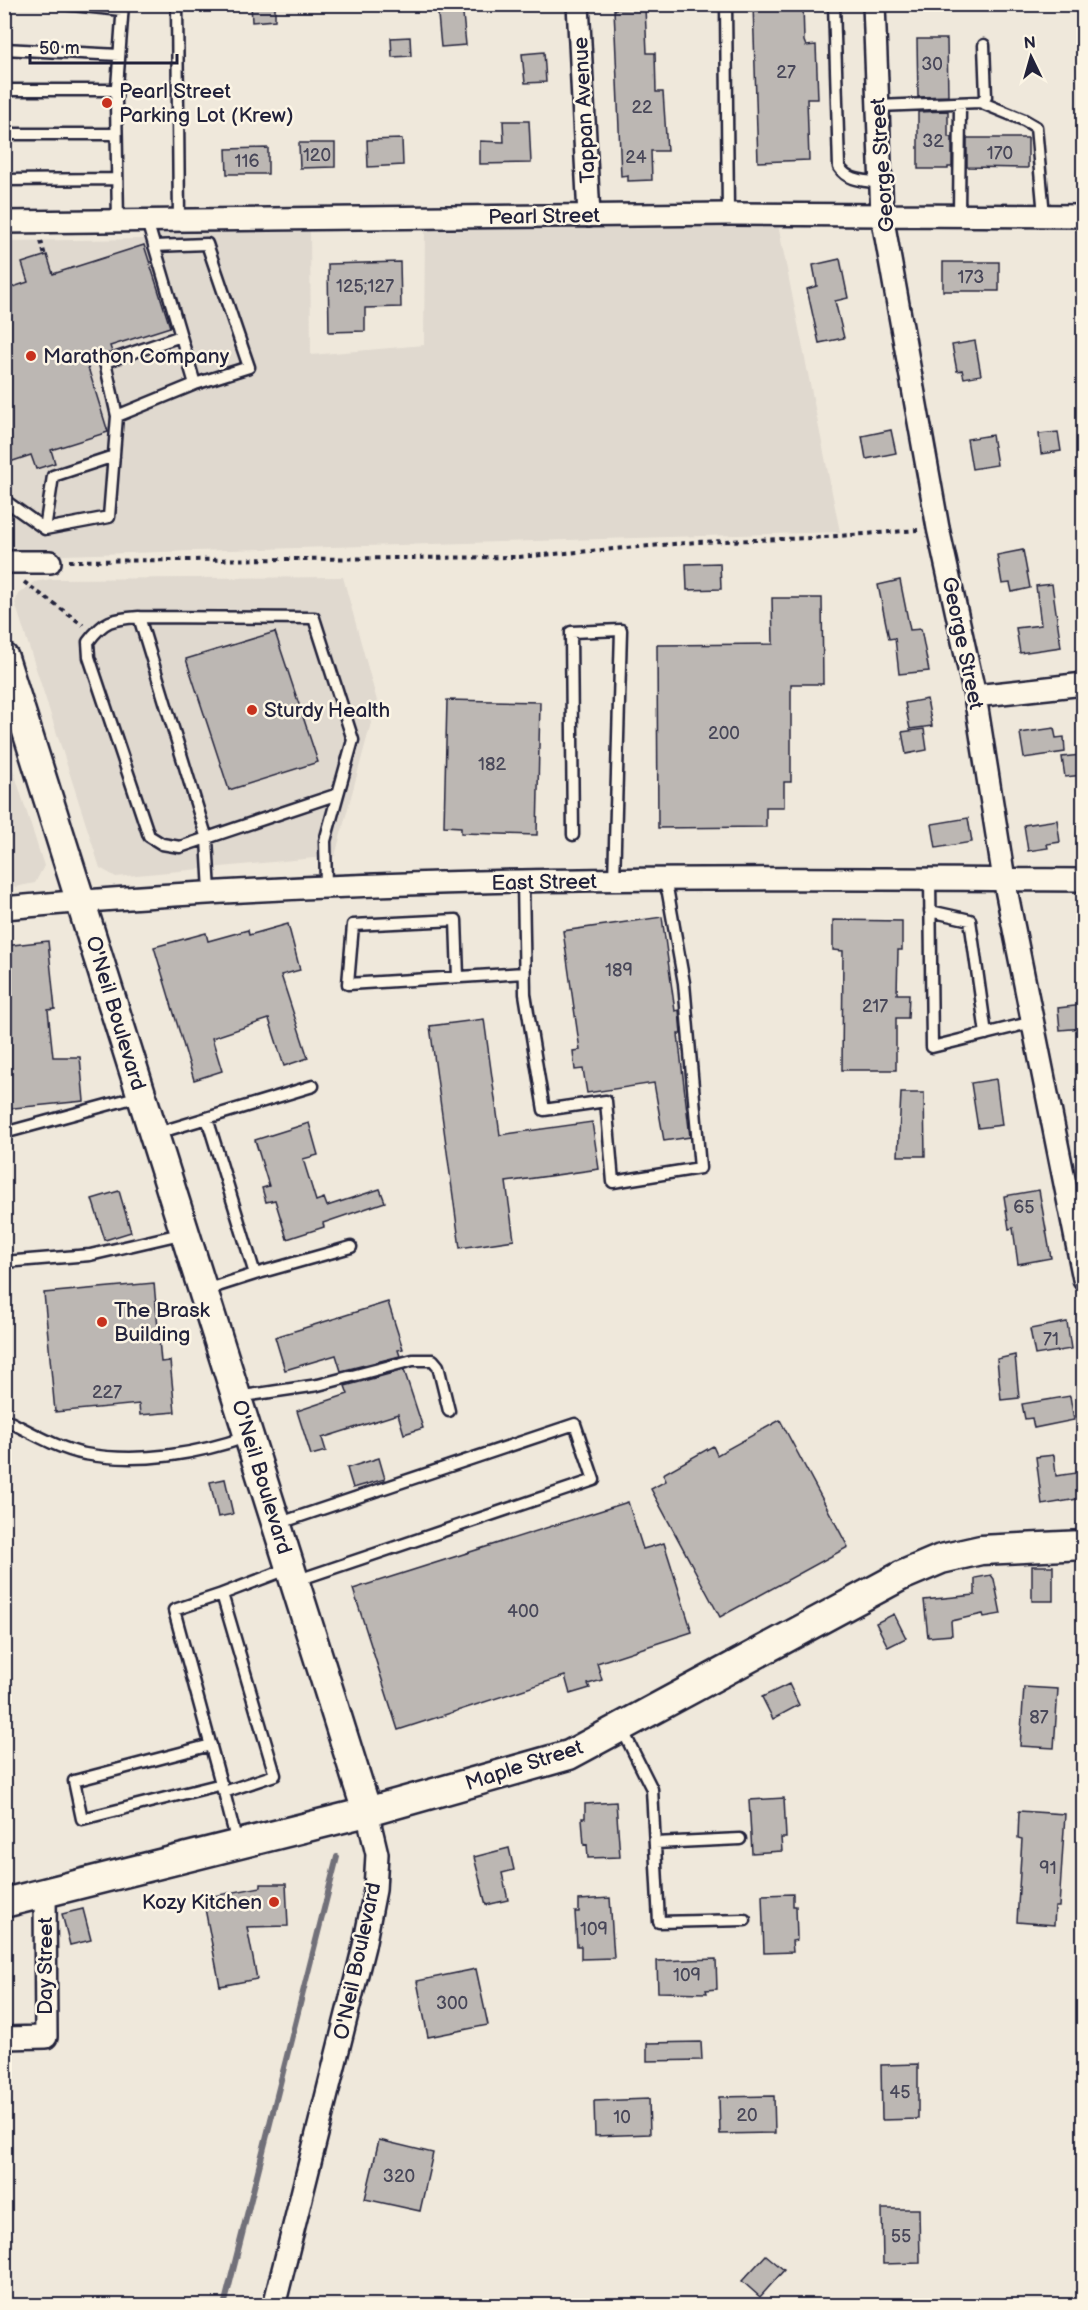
<svg xmlns="http://www.w3.org/2000/svg" width="1088" height="2310" font-family="'Balsamiq Sans',sans-serif">
  <style>
    .built { fill: #e0d9cf }
    .lines { fill: none; stroke-linecap: round; stroke-linejoin: round }
    .stream { stroke: #716f79; stroke-width: 6 }
    .building { fill: #bcb7b3; stroke: #22223b; stroke-width: 1.5 }
    .lane-casing { stroke: #22223b; stroke-width: 15 }
    .street-casing { stroke: #22223b; stroke-width: 26 }
    .secondary-casing { stroke: #22223b; stroke-width: 33 }
    .path { stroke: #22223b; stroke-width: 4; stroke-dasharray: 4.5 4.5; stroke-linecap: butt }
    .lane { stroke: #fcf5e5; stroke-width: 10 }
    .street { stroke: #fcf5e5; stroke-width: 21 }
    .secondary { stroke: #fcf5e5; stroke-width: 28 }
    .poi-dot { fill: #c8321e; stroke: #fcf5e5; stroke-width: 2 }
    .labels { text-anchor: middle; stroke-width: 5; stroke-linejoin: round; paint-order: stroke }
    .number-label { font-size: 18px; fill: #484759 }
    .poi-label { font-size: 21px; fill: #22223b; stroke: #fcf5e5; text-anchor: start }
    .street-label { font-size: 21px; fill: #22223b; stroke: #fcf5e5 }
  </style>
  <rect width="100%" height="100%" fill="#efe8db"/>
  <filter id="ink" filterUnits="userSpaceOnUse"><feTurbulence type="fractalNoise" baseFrequency=".0167" numOctaves="2"/><feDisplacementMap in="SourceGraphic" scale="12" xChannelSelector="R" yChannelSelector="G"/><feConvolveMatrix kernelMatrix="1 2 1 2 8 2 1 2 1" color-interpolation-filters="sRGB"/></filter>
  <g filter="url(#ink)">
    <path class="built" d="M778,225L840,532L30,556L5,548L9,542L4,540V241L145,239L144,232L310,231L311,355L424,345L425,228Z
      M343,577L377,701L335,856L116,877L100,868L15,603L18,594L34,582L51,579Z
      M4,741L44,866L35,883L5,889Z"/>
    <g class="lines">
      <path class="stream" d="M224,2306L337,1857"/>
    </g>
    <path class="building" d="M251,4H275V20L252,22Z
      M437,4H462L466,45L441,47Z
      M753,4H803L804,41L806,46L816,45L818,99H807L809,160L758,162Z
      M645,8L647,53H655L656,92H663L667,151H651L652,180L628,181V175L621,176L614,9Z
      M410,37L411,56L392,57L391,38Z
      M917,39H947L948,96L918,97Z
      M544,52L546,82L525,83L522,54Z
      M948,111V137H952V167H948V169H918V112Z
      M503,121H529L531,163L480,164V141L504,142Z
      M967,138H1028V168L967,167Z
      M402,139L403,165L368,167L367,140Z
      M299,143H335V167L300,168Z
      M268,148V174H227L226,149Z
      M144,245L170,327L110,346L112,352L86,361L108,432L51,450L55,463L36,469L31,455L4,464V290L28,282L22,263L47,255L53,274Z
      M840,259L848,298L835,301L844,338L819,343L807,289L817,286L813,265Z
      M400,262L401,307L365,308V331L329,332L328,264Z
      M943,262H999V291H943Z
      M975,341L981,375L964,378L962,370L957,371L952,345Z
      M891,430L896,453L866,459L862,436Z
      M1058,432L1061,451L1041,454L1039,434Z
      M992,435L997,465L972,469L967,439Z
      M1023,550L1030,588L1012,592L1010,583L1002,584L997,555Z
      M720,563L721,589L687,590L686,564Z
      M900,580L910,630L921,629L929,671L899,674L895,638L889,639L878,585Z
      M1052,584L1061,647L1020,653L1016,628L1041,625L1036,586Z
      M772,598H822L823,684H791V782H784V807H766V827L658,828L657,645L773,644Z
      M275,632L318,762L229,790L186,659Z
      M927,699L932,726L910,729L905,703Z
      M447,700L540,702L537,835L461,833V827L444,826Z
      M1054,728L1056,738L1064,737L1065,752L1024,758L1020,733Z
      M924,729L927,750L906,754L902,732Z
      M1081,755L1083,775L1065,777L1062,757Z
      M968,818L972,842L936,848L932,824Z
      M1057,820L1060,842L1047,844L1048,848L1028,851L1024,825Z
      M662,917L675,1011L679,1010L681,1034H678L690,1137L664,1141L654,1083L587,1093L583,1069L575,1070L573,1051L580,1050L563,931Z
      M833,920L902,921V950H898L897,994H909L908,1018H896V1070H842L843,951L833,950Z
      M288,924L300,970L281,975L308,1058L284,1066L269,1019L212,1038L222,1071L194,1080L154,947L206,933L208,941L248,930L249,935Z
      M48,941L55,1009L48,1010L53,1057H80L84,1101L4,1109V946Z
      M1083,1005V1028L1060,1030L1058,1008Z
      M484,1019L500,1135L592,1122L599,1169L506,1182L514,1240L460,1248L430,1026Z
      M996,1079L1002,1125L978,1128L971,1083Z
      M901,1093H924L925,1156H898Z
      M309,1123L318,1155L303,1159L316,1201L324,1198L327,1206L380,1189L385,1202L323,1223L324,1227L287,1239L275,1200L266,1202L262,1188L269,1186L255,1140Z
      M1039,1190L1051,1258L1018,1264L1013,1228L1009,1229L1004,1196Z
      M119,1191L131,1232L105,1240L92,1199Z
      M154,1283L161,1362L170,1361L175,1412L140,1415L139,1404L55,1412L44,1293Z
      M388,1302L403,1349L398,1350L400,1356L341,1371L336,1355L285,1370L275,1337Z
      M1067,1322L1071,1349L1035,1355L1030,1329Z
      M1015,1355L1019,1398L1001,1400L997,1359Z
      M404,1370L423,1428L404,1434L398,1414L322,1438L326,1451L311,1455L297,1411L348,1394L345,1386Z
      M1070,1396L1074,1420L1034,1428L1032,1418L1025,1419L1022,1404Z
      M780,1420L848,1547L720,1617L651,1489L666,1481L663,1474L713,1446L717,1455Z
      M1054,1455L1056,1476L1083,1472V1498L1042,1505L1036,1457Z
      M379,1458L385,1479L353,1488L347,1468Z
      M225,1479L233,1514L218,1517L210,1482Z
      M628,1502L643,1549L664,1543L692,1632L597,1663L602,1680L588,1684L590,1688L570,1694L565,1676L398,1730L353,1589Z
      M1032,1566H1053V1601H1032Z
      M991,1575L994,1579L1001,1614L984,1617L983,1614L951,1621L952,1635L928,1637L924,1600L975,1595V1578Z
      M894,1614L906,1638L888,1647L876,1623Z
      M789,1684L799,1705L773,1719L762,1697Z
      M1024,1687L1058,1689L1054,1748L1020,1746Z
      M784,1798L786,1838H781L782,1851L752,1853L749,1800Z
      M616,1802L620,1857L588,1858L587,1844L584,1845L582,1818H585V1804Z
      M1019,1811L1065,1814L1059,1907H1055L1054,1925L1017,1922L1022,1839L1018,1838Z
      M509,1848L514,1870L502,1873L508,1900L486,1905L474,1857Z
      M261,1884H286L288,1926L247,1927L257,1979L220,1986L203,1898L261,1887Z
      M793,1894V1906H796L797,1940L792,1941L793,1952L764,1953L762,1895Z
      M610,1898L614,1958L581,1959V1946H577L575,1912H579V1900Z
      M83,1909L91,1940L70,1945L62,1914Z
      M716,1959L717,1989L706,1990L707,1993L658,1992L657,1961Z
      M476,1969L488,2025L428,2037L417,1981Z
      M701,2042L702,2060L647,2061V2043Z
      M918,2064V2119L882,2120L881,2065Z
      M774,2096L775,2133L720,2134L719,2097Z
      M649,2099L650,2134L595,2136L594,2101Z
      M379,2140L433,2153L420,2211L365,2199Z
      M882,2209H919L920,2263L883,2264Z
      M766,2255L784,2270L760,2297L742,2281Z"/>
    <g class="lines">
      <g class="lane-casing">
        <path id="lane" d="M62,4L122,10
          M177,4L179,221
          M726,4L728,214
          M834,4L839,167C849,182 864,180 880,183
          M4,49L119,55
          M4,90H116
          M980,102L1024,120L1036,127L1044,215
          M878,106L980,102L986,97L984,45
          M4,134H116
          M4,180L117,179
          M959,216L960,105
          M118,222L116,101L123,4
          M154,246L207,244L249,367L195,384
          M117,416L105,362L181,336
          M4,500L45,529L109,517L117,416L195,384L147,221
          M45,529L53,476L114,456
          M139,617C112,619 104,620 88,642L89,657L149,836L162,844L180,847L338,794
          M573,835L571,632L621,630L614,881
          M930,879L932,1047L1033,1022
          M523,882L525,994L544,1110L606,1101L613,1182L700,1168L684,983L668,893L663,880
          M210,892L207,839L139,617L314,618L353,740L325,841L326,886
          M930,911L970,920L986,1034
          M458,977L456,920L353,925L348,984L524,973
          M4,1133L140,1096
          M154,1134L313,1086
          M4,1262L90,1255L185,1233
          M255,1274L351,1247
          M205,1290L255,1274L207,1118
          M237,1397L318,1385L413,1360H433L438,1366L449,1411
          M4,1419C29,1431 58,1449 85,1454C139,1464 198,1454 249,1436
          M277,1524L575,1424L594,1480L295,1581
          M222,1594L174,1610L223,1791
          M621,1727L652,1789L659,1922L745,1920
          M211,1745L74,1781L82,1819L222,1784
          M237,1843L224,1792L275,1775L222,1594L290,1568
          M655,1843L740,1839"/>
      </g>
      <g class="street-casing">
        <path id="street" d="M578,4L589,216
          M874,4L882,215L938,528L975,696L1004,879L1084,1279
          M4,222L728,214L1084,216
          M4,562H50
          M975,696L1084,684
          M4,908C363,875 724,877 1084,880
          M4,2038L46,2037L45,1895
          M274,2306L364,1946L375,1890L377,1854L367,1812"/>
      </g>
      <g class="secondary-casing">
        <path id="secondary" d="M4,658L367,1812
          M4,1903L367,1812L569,1755L901,1576L941,1559L981,1550L1084,1545"/>
      </g>
      <path class="path" d="M41,241L45,256
        M69,561L518,557L697,542L811,538L918,530
        M24,582L83,625"/>
      <use href="#lane" class="lane"/>
      <use href="#street" class="street"/>
      <use href="#secondary" class="secondary"/>
    </g>
  </g>
  <g class="poi-dot">
    <circle cx="107" cy="103" r="6"/>
    <circle cx="31" cy="356" r="6"/>
    <circle cx="252" cy="710" r="6"/>
    <circle cx="102" cy="1322" r="6"/>
    <circle cx="274" cy="1902" r="6"/>
  </g>
  <g class="labels">
    <g class="number-label">
      <text x="932" y="70">30</text>
      <text x="786" y="78">27</text>
      <text x="642" y="113">22</text>
      <text x="933" y="147">32</text>
      <text x="1000" y="159">170</text>
      <text x="317" y="161">120</text>
      <text x="636" y="163">24</text>
      <text x="247" y="167">116</text>
      <text x="971" y="283">173</text>
      <text x="365" y="292">125;127</text>
      <text x="724" y="739">200</text>
      <text x="492" y="770">182</text>
      <text x="619" y="976">189</text>
      <text x="875" y="1012">217</text>
      <text x="1024" y="1213">65</text>
      <text x="1051" y="1345">71</text>
      <text x="107" y="1398">227</text>
      <text x="523" y="1617">400</text>
      <text x="1039" y="1723">87</text>
      <text x="1048" y="1874">91</text>
      <text x="594" y="1935">109</text>
      <text x="687" y="1981">109</text>
      <text x="452" y="2009">300</text>
      <text x="900" y="2098">45</text>
      <text x="747" y="2121">20</text>
      <text x="622" y="2123">10</text>
      <text x="399" y="2182">320</text>
      <text x="901" y="2242">55</text>
    </g>
    <g class="poi-label">
      <text x="119" y="98">Pearl Street<tspan x="119" dy="24">Parking Lot (Krew)</tspan></text>
      <text x="43" y="363">Marathon Company</text>
      <text x="264" y="717">Sturdy Health</text>
      <text x="114" y="1317">The Brask<tspan x="114" dy="24">Building</tspan></text>
      <text x="262" y="1909" text-anchor="end">Kozy Kitchen</text>
    </g>
    <g class="street-label">
      <text transform="translate(584 110) rotate(-93)" y="7">Tappan Avenue</text>
      <text transform="translate(882 165) rotate(-94)" y="7">George Street</text>
      <text transform="translate(544 216) rotate(-1)" y="7">Pearl Street</text>
      <text transform="translate(963 643) rotate(78)" y="7">George Street</text>
      <text transform="translate(544 882) rotate(-1)" y="7">East Street</text>
      <text transform="translate(116 1013) rotate(73)" y="7">O'Neil Boulevard</text>
      <text transform="translate(262 1477) rotate(73)" y="7">O'Neil Boulevard</text>
      <text transform="translate(524 1765) rotate(-18)" y="7">Maple Street</text>
      <text transform="translate(357 1961) rotate(-78)" y="7">O'Neil Boulevard</text>
      <text transform="translate(45 1966) rotate(-90)" y="7">Day Street</text>
    </g>
  </g>
  <rect width="1088" height="2310" fill="none" stroke="#fcf5e5" stroke-width="24"/>
  <rect x="12" y="12" width="1064" height="2286" fill="none" stroke="#22223b" stroke-width="2" filter="url(#ink)"/>
  <g transform="translate(1031 57) rotate(355)" stroke="#fcf5e5" stroke-width="4.5" paint-order="stroke">
  <path d="M0-4.5L10 22L0 15L-10 22Z" fill="#22223b"/>
  <text y="-9" font-size="16" font-weight="bold" text-anchor="middle" fill="#22223b">N</text>
  </g>
  <path d="M30 54v9h147v-9" fill="none" stroke="#22223b" stroke-width="3"/>
  <text x="39" y="54" font-size="18" fill="#22223b" stroke="#fcf5e5" stroke-width="4.5" paint-order="stroke">50 m</text>
</svg>
